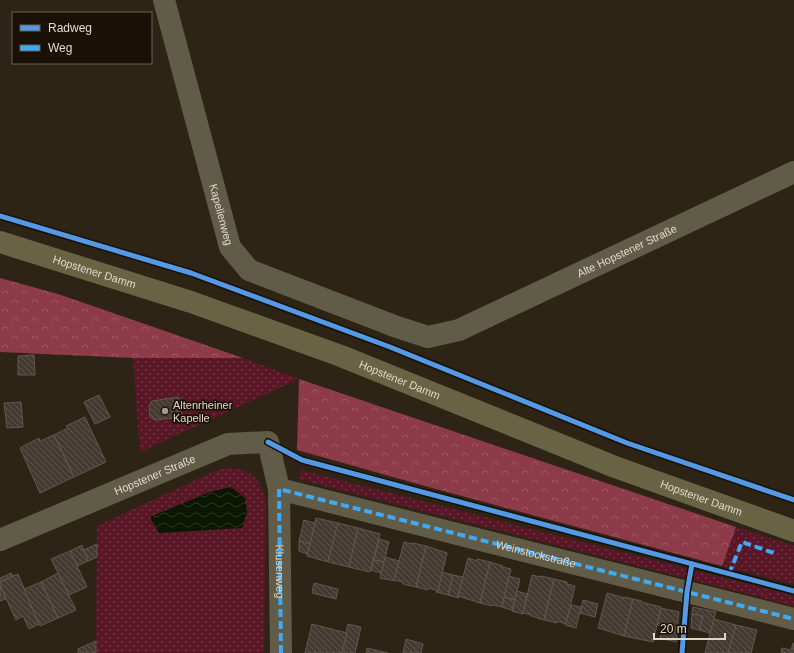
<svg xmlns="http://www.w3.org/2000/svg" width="794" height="653" font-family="Helvetica,sans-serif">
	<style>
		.grass { fill: url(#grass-dots); fill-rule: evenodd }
		.forest { fill: url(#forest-crowns) }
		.water { fill: url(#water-waves) }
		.building { fill: url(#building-back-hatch); stroke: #62574e }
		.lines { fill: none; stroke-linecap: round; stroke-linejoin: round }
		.minor { stroke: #605c47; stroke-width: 22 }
		.major { stroke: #696346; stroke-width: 22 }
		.quiet { stroke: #3fa9f5; stroke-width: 4; stroke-dasharray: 8 4; stroke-linecap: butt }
		.cycleway-casing { stroke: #191106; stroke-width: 8 }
		.cycleway { stroke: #5399e6; stroke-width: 5 }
		.poi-dot { fill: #a4988a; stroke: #191106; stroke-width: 1.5 }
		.labels { text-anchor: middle; stroke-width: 3.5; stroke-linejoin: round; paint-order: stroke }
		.street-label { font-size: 11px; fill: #e3d6c8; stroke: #191106 }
		.poi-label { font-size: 11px; fill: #e3d6c8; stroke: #191106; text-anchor: start }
	</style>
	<defs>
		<pattern id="grass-dots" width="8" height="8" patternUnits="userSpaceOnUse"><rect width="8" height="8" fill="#581626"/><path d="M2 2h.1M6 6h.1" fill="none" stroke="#703744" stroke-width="1.8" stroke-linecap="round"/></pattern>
		<pattern id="forest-crowns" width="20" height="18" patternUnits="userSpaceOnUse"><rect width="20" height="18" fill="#8d3a49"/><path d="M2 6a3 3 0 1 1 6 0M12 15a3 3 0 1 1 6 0" fill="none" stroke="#9d5662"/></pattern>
		<pattern id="water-waves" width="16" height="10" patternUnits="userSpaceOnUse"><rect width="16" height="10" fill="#0c1702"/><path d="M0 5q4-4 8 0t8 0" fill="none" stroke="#2f3825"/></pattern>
		<pattern id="building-back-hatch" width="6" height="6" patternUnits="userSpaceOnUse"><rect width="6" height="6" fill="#453a32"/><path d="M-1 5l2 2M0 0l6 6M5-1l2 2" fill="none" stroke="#60564e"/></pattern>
	</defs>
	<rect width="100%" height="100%" fill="#2e2416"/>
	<g class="grass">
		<polygon points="133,358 243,358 299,379 140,452"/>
		<path d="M 226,468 C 249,468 262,478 266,502 L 264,653 L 96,653 L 97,526 L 215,471 ZM 231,487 L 150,517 L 210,492 Z"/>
		<polygon points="301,470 794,596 794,606 298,479"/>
		<polygon points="736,527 794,546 794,584 722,566"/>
	</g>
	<g class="forest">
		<polygon points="0,278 58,294 243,358 133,358 0,352"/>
		<polygon points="299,379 736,527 722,566 432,488 297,450"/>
	</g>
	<polygon class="water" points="231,487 245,498 247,513 242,528 159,533 150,517 210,492"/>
	<g class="building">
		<polygon points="34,355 35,375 18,375 18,356"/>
		<polygon points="99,395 110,417 95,424 84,402"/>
		<polygon points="179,397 182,417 155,420 150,417 149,405 152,401"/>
		<polygon points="21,402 23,427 7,428 4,403"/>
		<polygon points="85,417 106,462 74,477 54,435 68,428 66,426"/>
		<polygon points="54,435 74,477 40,493 20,448 39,438 40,441"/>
		<polygon points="316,518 338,523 328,562 307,556"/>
		<polygon points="304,520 315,523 310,544 299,541"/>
		<polygon points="338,523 358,528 349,567 328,562"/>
		<polygon points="358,528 380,534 370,572 349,567"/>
		<polygon points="379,539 389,542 384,562 374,560"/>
		<polygon points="299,541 310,544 307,554 299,551"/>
		<polygon points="404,542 413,544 413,543 426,546 416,587 403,584 403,582 394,580"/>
		<polygon points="97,544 97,557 88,561 84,550"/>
		<polygon points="82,545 88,561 77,566 70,551"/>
		<polygon points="426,546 447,553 438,591 429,588 428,590 416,587"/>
		<polygon points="70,551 87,587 69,595 51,559"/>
		<polygon points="385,557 399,561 394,580 395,581 380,578"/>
		<polygon points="468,558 477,561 477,559 490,562 480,603 458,596"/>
		<polygon points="374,560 384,562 381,573 371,570"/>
		<polygon points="490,562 503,566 502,567 511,569 502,607 493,605 492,606 480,603"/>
		<polygon points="442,572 453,575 448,595 436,592 438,591"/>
		<polygon points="11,573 13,576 0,582 0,578"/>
		<polygon points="58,573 76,610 58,618 41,582"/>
		<polygon points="18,574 39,624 29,629 23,616 16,620 0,585 0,582"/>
		<polygon points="453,575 463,577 458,596 459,598 448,595"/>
		<polygon points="532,575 541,577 541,576 554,579 544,620 531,616 531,615 523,613"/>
		<polygon points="509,576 520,579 515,600 504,597"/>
		<polygon points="554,579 567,582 567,584 575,586 566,624 557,621 557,623 544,620"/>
		<polygon points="41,582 58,618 40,626 24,589"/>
		<polygon points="314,583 338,589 336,599 312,593"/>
		<polygon points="0,585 6,599 0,601"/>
		<polygon points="517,591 527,594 523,614 512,611"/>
		<polygon points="607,593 625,598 625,597 633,599 624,636 598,628"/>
		<polygon points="504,597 515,600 512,610 502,607"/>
		<polygon points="633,599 642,601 641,602 661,607 653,642 624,636"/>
		<polygon points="583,600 598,604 595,617 580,613"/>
		<polygon points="571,605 581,607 576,628 565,625"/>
		<polygon points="693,607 716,612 710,633 699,630 703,616 692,614"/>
		<polygon points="661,608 679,612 677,630 657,625"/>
		<polygon points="692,614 703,616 699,630 691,628"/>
		<polygon points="714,619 736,625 728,653 705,653"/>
		<polygon points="312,624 347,633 342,653 305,653"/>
		<polygon points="348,624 361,627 355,653 342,653 347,633 346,632"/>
		<polygon points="736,625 757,630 751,653 728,653"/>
		<polygon points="663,627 677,630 676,642 660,638"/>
		<polygon points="406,639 423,644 421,653 403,653"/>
		<polygon points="96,641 96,653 78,653 78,649"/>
		<polygon points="793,643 794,653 781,653 782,648 791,650"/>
		<polygon points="367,648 388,653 366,653"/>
	</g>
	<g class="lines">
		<g class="minor">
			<path id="s1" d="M 164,0 L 230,247 L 249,270 L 397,327 L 428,337 L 459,330 L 794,172"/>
			<path id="s2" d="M 279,489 L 794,619"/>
			<path id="s3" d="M 0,540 L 228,444 L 268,442 L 279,489 L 281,653"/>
		</g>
		<path class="major" id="s4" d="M 0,242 L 191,302 L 341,356 L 615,467 L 794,531"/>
		<g class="quiet">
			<polyline points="729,574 742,542 774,553"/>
			<polyline points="281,653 279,489 794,619"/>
		</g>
		<defs>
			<g id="cycleway">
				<polyline points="0,216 191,273 390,347 627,443 794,500"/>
				<polyline points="268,442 302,460 794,591"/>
				<polyline points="682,653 687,592 692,564"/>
			</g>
		</defs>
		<use href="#cycleway" class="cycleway-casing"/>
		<use href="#cycleway" class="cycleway"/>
	</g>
	<circle class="poi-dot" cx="165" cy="411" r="4"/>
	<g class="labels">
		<g class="street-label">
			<text dy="4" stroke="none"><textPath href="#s1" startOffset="222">Kapellenweg</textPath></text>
			<text dy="4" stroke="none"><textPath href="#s1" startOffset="694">Alte Hopstener Straße</textPath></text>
			<text dy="4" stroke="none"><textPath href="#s4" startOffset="99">Hopstener Damm</textPath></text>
			<text dy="4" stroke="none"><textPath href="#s4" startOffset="423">Hopstener Damm</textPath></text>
			<text dy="4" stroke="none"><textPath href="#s3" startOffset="168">Hopstener Straße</textPath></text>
			<text dy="4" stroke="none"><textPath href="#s4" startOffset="747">Hopstener Damm</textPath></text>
			<text dy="4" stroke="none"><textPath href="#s2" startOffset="265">Weinstockstraße</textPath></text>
			<text dy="4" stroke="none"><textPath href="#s3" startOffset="418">Klusenweg</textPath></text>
		</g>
		<g class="poi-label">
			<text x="173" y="409">Altenrheiner<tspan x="173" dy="13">Kapelle</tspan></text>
		</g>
	</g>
	<rect x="12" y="12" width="140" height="52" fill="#191106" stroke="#6a6054"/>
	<rect x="20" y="25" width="20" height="6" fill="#5399e6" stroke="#6a6054"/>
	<text x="48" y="32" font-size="12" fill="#e3d6c8">Radweg</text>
	<rect x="20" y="45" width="20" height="6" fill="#3fa9f5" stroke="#6a6054"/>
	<text x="48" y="52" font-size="12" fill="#e3d6c8">Weg</text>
	<path d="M654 633v6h71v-6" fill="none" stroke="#e3d6c8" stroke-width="2"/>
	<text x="660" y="633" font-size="12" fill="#e3d6c8" stroke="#191106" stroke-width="3" paint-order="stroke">20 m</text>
</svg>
